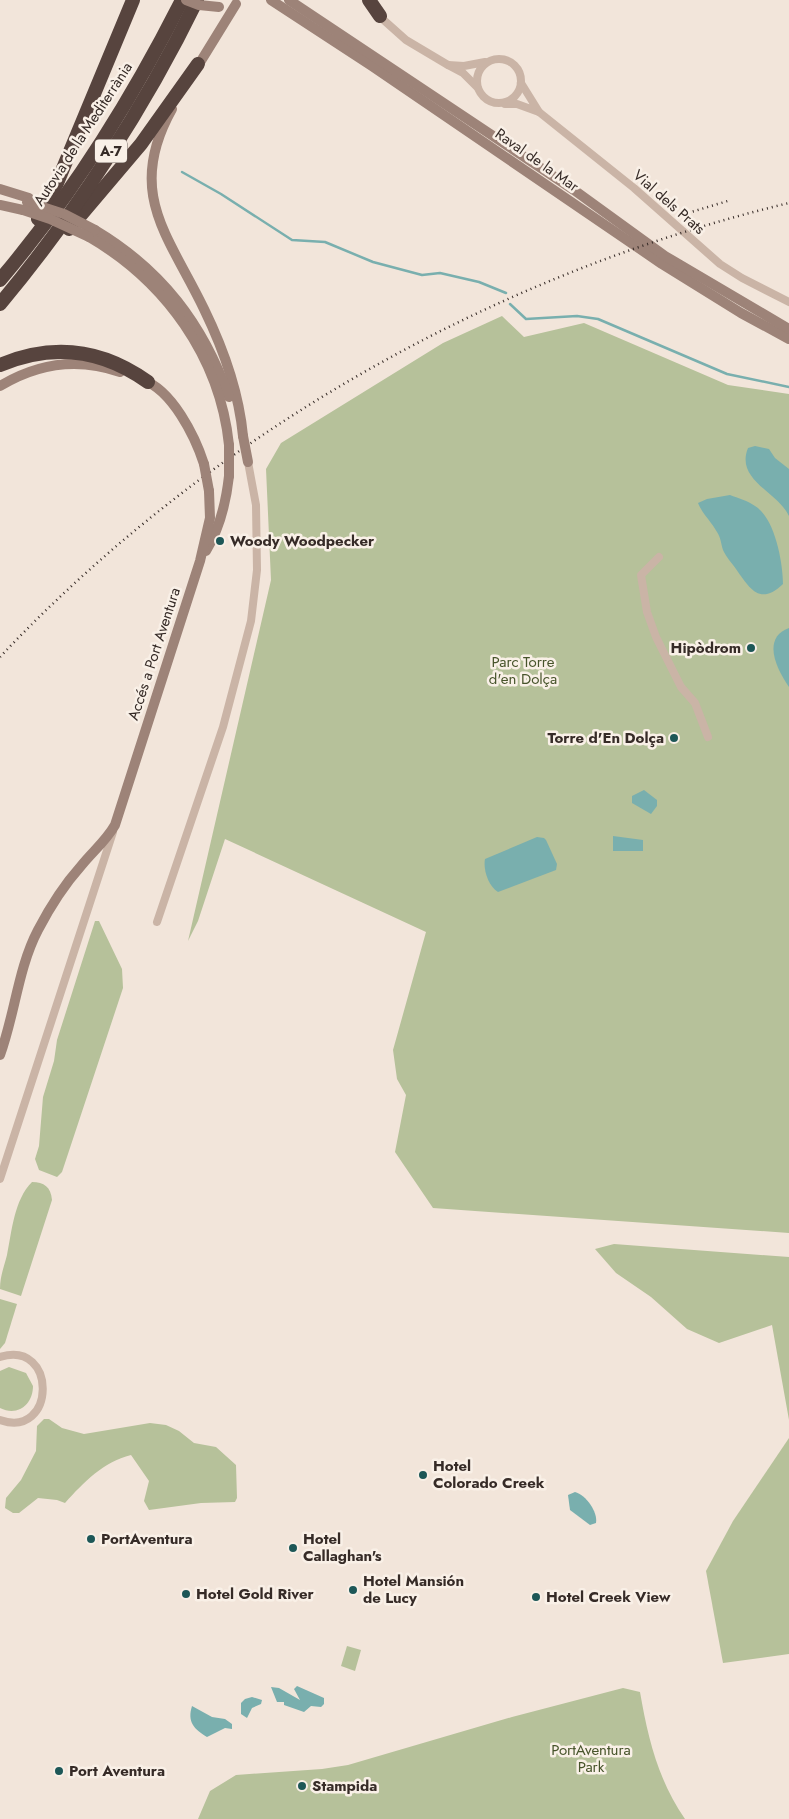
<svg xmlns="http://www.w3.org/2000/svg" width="789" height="1819" font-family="Jost,sans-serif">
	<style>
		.green { fill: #b6c19a }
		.water { fill: #79afae }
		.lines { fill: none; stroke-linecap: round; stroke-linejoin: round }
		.stream { stroke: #79afae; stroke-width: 2.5 }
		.street { stroke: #cab4a6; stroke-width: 8 }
		.secondary { stroke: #9d8378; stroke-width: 10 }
		.highway { stroke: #57443e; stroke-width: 14 }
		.rail { stroke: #362b27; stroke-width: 2.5; stroke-dasharray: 1 4; stroke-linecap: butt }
		.secondary-bridge { stroke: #9d8378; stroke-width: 10 }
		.poi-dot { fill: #1d5757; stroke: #f9f0e7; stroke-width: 2 }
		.labels { text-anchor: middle; stroke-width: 5; stroke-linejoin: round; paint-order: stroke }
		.shield { fill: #f9f0e7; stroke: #706661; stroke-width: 1 }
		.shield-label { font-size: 14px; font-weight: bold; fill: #362b27 }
		.street-label { font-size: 15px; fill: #362b27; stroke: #f9f0e7 }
		.poi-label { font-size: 15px; font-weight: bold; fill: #362b27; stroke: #f9f0e7; text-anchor: start }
		.park-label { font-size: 15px; fill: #47542b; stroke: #f9f0e7 }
	</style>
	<rect width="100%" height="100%" fill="#f2e5da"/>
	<g class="green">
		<polygon points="502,316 524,337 584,323 728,385 789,394 789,1233 433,1208 395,1152 406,1095 397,1079 393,1050 426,932 225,839 198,921 188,941 271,580 266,469 281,443 443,343"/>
		<polygon points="95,921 99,921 122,969 123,988 62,1172 57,1177 39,1170 35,1159 39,1146 43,1097 54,1061 57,1040"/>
		<path d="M 32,1182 C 44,1182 51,1187 52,1200 L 21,1296 L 0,1289 C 0,1276 4,1267 7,1255 C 12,1231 14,1200 32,1182 Z"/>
		<polygon points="614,1244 789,1257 789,1420 772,1325 719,1343 687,1329 651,1297 616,1273 595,1249"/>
		<polygon points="0,1299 17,1304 5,1343 0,1349"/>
		<path d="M 9,1367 L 26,1373 L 33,1386 C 33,1404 18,1417 0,1408 L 0,1371 Z"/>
		<path d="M 44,1419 L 49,1419 L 62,1428 L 84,1434 L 150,1423 L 166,1425 L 179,1431 L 194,1443 L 216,1447 L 236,1465 L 237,1498 L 235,1502 L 201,1503 L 149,1510 L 144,1501 L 149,1481 L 131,1455 C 103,1462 84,1482 65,1503 L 57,1500 L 38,1498 L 19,1513 L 13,1513 L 5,1508 L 6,1498 L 21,1480 L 36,1451 L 37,1426 Z"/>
		<polygon points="789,1438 789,1654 723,1663 706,1571 733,1521"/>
		<polygon points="347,1646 361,1650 355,1671 341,1666"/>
		<path d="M 623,1688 L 640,1692 C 648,1738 658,1780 685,1819 L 198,1819 L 210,1791 L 236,1775 L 322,1769 L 348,1765 L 512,1717 Z"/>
	</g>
	<g class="water">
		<path d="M 755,446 L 769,449 L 775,458 L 789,469 L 789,516 C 778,492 735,480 748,448 Z"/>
		<path d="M 730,495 C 738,498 748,501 755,506 C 775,518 783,563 783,584 C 760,606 750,589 736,569 C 732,563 726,557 723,550 C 721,544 721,538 717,532 C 711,521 703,515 698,503 L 707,499 Z"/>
		<path d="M 789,628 L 789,687 C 777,670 761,638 789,628 Z"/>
		<polygon points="644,790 657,800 657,806 651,814 632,803 632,796"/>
		<polygon points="613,836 643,840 643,851 613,851"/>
		<path d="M 537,837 L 544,838 L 546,840 L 557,864 L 556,870 L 498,892 C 488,886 483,869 485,859 Z"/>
		<path d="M 575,1492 C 586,1495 598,1512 596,1523 L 590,1525 L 570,1510 L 568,1495 Z"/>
		<polygon points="297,1686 324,1698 324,1704 321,1707 311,1706 304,1712 284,1705 284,1702 277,1702 271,1687 279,1688 300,1700 294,1689"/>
		<polygon points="252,1697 262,1700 261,1704 252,1708 247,1718 241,1714 241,1703 245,1699"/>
		<path d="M 192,1706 L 212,1717 L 225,1719 L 232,1724 L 232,1729 L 225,1728 L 207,1737 C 194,1729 187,1722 192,1706 Z"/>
	</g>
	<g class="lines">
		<g class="stream">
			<polyline points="182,172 221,194 292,240 325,242 373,262 422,275 440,273 479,282 506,293"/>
			<polyline points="510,304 526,319 577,316 598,319 727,374 789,387"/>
		</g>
		<g class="street">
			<polyline points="378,15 406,40 448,65"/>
			<circle cx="499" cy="81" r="22"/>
			<polyline points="477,87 463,73 448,65 464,66 485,62"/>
			<polyline points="505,104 517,104 539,112 521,83"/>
			<polyline points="539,112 634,188 720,264 742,278 789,302"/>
			<polyline points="659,557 641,575 647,612 656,637 681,687 695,703 708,737"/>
			<polyline points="157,922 223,727 251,621 257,570 256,505 248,462"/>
			<polyline points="0,1179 113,832"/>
			<path d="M 0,1357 C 58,1339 56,1440 0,1420"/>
		</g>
		<g class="secondary">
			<polyline points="271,0 372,66 662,264 741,313 789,339"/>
			<polyline points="289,0 574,190 665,256 789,329"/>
			<polyline points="196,69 236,4"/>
			<path d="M 172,109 C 125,193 169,236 204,309 C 223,348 239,393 243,436"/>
			<polyline points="0,189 29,198"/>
			<polyline points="0,205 23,210"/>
			<path d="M 95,230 C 162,270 203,324 229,397"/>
			<path d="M 89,237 C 165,281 220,357 229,445"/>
			<path d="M 143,380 C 172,390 195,436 204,464"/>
			<path d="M 0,386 C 38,363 77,357 120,372"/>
			<path d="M 206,551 C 220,528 226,503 229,476"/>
			<path d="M 0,1055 C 15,1014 18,968 38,930 C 50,907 64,885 81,866 C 92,852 106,841 115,825 L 200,561 L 210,518 L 209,491"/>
		</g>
		<g class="highway">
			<polyline points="369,0 380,16"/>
			<polyline points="38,219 57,183 133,0"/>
			<polyline points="69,229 141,144 198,64"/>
			<path d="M 0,280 C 72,195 132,99 182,0"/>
			<path d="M 0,304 C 76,213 145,107 197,0"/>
			<path d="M 0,365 C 52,343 102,349 148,382"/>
		</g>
		<g class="rail">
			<polyline points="688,213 731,200"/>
			<path d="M 0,657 C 209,435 493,274 789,203"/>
		</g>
		<g class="secondary-bridge">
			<polyline points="186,0 199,5 219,7"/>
			<polyline points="27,202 64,214 95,230"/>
			<polyline points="23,210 50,219 89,237"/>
			<polyline points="243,436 248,462"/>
			<polyline points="204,464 209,491"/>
			<polyline points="229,476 229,445"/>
		</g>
	</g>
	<g class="poi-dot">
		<circle cx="220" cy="541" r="5"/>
		<circle cx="751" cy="648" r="5"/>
		<circle cx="674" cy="738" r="5"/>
		<circle cx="423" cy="1475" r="5"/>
		<circle cx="91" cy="1539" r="5"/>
		<circle cx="293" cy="1548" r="5"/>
		<circle cx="353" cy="1590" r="5"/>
		<circle cx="186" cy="1594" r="5"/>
		<circle cx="536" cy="1597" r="5"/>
		<circle cx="59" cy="1771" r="5"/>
		<circle cx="302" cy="1786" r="5"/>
	</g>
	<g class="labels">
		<rect class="shield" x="95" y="139.5" width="32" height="23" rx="4"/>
		<g class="shield-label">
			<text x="111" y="156">A-7</text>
		</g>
		<g class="street-label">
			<text transform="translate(83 134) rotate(-57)" y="5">Autovia de la Mediterrània</text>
			<text transform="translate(537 160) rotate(35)" y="5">Raval de la Mar</text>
			<text transform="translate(669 202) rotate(41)" y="5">Vial dels Prats</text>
			<text transform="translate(154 654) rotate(-72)" y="5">Accés a Port Aventura</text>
		</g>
		<g class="poi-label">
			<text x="230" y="546">Woody Woodpecker</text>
			<text x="741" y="653" text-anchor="end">Hipòdrom</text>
			<text x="664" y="743" text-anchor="end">Torre d'En Dolça</text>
			<text x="433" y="1471">Hotel<tspan x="433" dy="17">Colorado Creek</tspan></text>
			<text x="101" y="1544">PortAventura</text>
			<text x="303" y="1544">Hotel<tspan x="303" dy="17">Callaghan's</tspan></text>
			<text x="363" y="1586">Hotel Mansión<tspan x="363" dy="17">de Lucy</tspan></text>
			<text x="196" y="1599">Hotel Gold River</text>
			<text x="546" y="1602">Hotel Creek View</text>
			<text x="69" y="1776">Port Aventura</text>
			<text x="312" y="1791">Stampida</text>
		</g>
		<g class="park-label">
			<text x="523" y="667">Parc Torre<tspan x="523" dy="17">d'en Dolça</tspan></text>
			<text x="591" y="1755">PortAventura<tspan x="591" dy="17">Park</tspan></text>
		</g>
	</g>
</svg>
